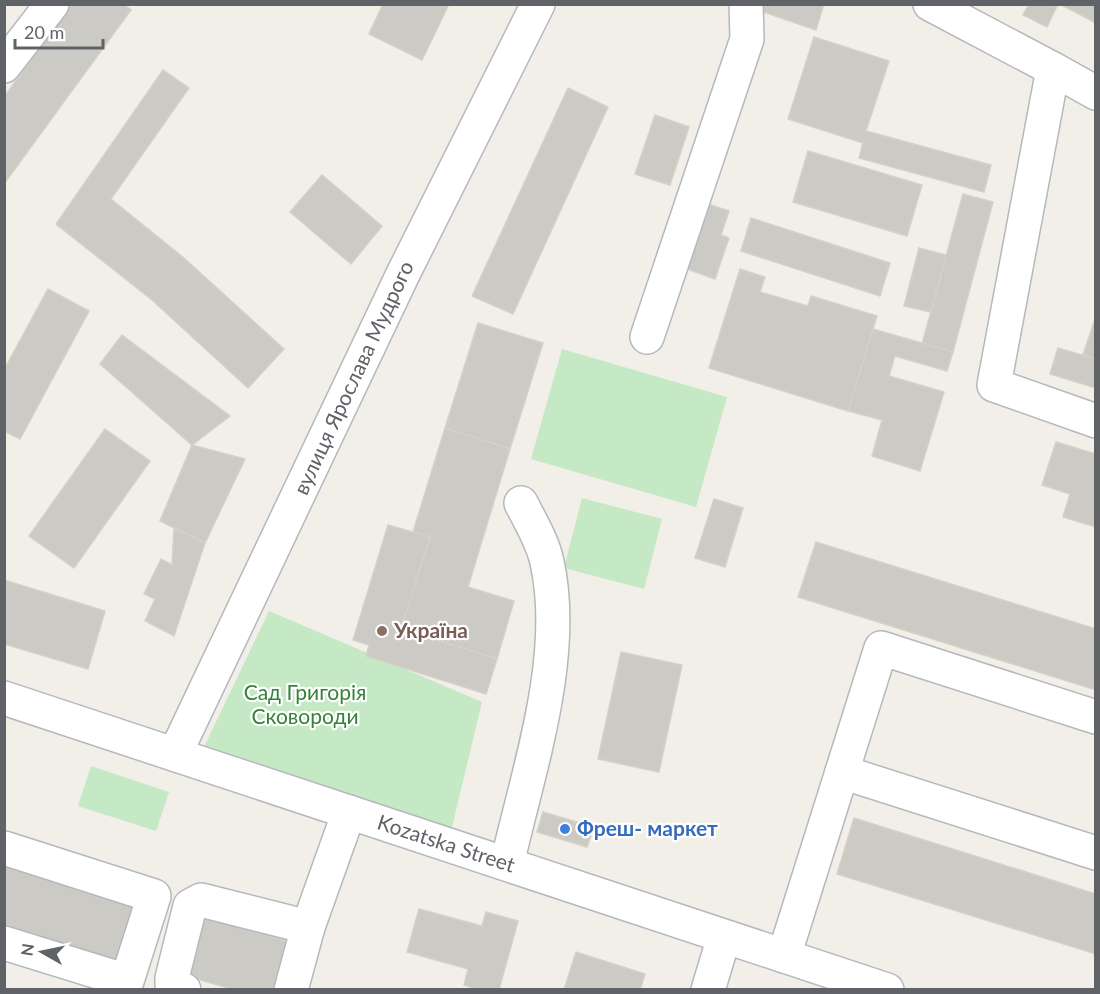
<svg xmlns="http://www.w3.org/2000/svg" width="1100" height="994" font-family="Lato,sans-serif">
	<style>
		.green { fill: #c5e8c5 }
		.building { fill: #cccac5; stroke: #d6d1c6; stroke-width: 1.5 }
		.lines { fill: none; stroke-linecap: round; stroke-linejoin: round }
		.minor-casing { stroke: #b5b8bc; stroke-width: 36 }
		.minor { stroke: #fff; stroke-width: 33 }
		.education-dot { fill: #8d6e63; stroke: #fff; stroke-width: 2 }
		.shop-dot { fill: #3f7fe0; stroke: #fff; stroke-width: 2 }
		.labels { text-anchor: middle; stroke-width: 4.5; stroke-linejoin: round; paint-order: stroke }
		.street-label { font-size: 21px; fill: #5f6368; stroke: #fff }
		.education-label { font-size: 21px; font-weight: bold; fill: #785e54; stroke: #fff; text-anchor: start }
		.park-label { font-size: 21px; fill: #348238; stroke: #fff }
		.shop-label { font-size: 21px; font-weight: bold; fill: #366cbe; stroke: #fff; text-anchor: start }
	</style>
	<rect width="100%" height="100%" fill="#f1efe8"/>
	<g class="green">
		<polygon points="562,349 727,397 696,507 531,459"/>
		<polygon points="582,498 662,519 644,589 564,568"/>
		<polygon points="269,611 482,702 451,831 204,747"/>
		<polygon points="91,766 169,792 156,831 78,806"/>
	</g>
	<g class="building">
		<polygon points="72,4 123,4 131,10 4,184 4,97"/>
		<polygon points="383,4 449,4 422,60 369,34"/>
		<polygon points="763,4 824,4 816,30 761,11"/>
		<polygon points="1029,4 1058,4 1047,27 1023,15"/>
		<polygon points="1060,4 1096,4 1096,23"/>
		<polygon points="814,37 889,61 866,131 991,165 984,192 859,158 863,143 788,119"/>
		<polygon points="163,70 189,88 111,199 184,258 284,349 248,388 152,300 56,224"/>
		<polygon points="568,88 608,107 513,314 472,296"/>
		<polygon points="655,115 689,127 670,185 635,174"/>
		<polygon points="808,151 922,185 907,236 793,202"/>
		<polygon points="322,175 382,226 351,264 290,212"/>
		<polygon points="963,194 993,202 953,352 922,344"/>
		<polygon points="701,202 729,211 721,235 729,238 715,279 679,266"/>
		<polygon points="751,218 890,263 880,296 741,251"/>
		<polygon points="919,248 946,255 931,312 904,306"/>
		<polygon points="740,269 765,277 760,292 808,306 811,296 877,316 848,411 709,368"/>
		<polygon points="48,289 89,311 20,439 4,431 4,370"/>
		<polygon points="1094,322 1096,322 1096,359 1083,355"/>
		<polygon points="478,323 543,343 510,449 445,428"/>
		<polygon points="873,329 953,352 947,371 895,356 889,376 944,392 920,471 872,456 882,420 848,411"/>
		<polygon points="122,335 230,416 192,445 100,364"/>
		<polygon points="1058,348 1096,359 1096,388 1050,374"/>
		<polygon points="445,428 510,449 468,587 514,601 497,659 401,629 430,537 413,532"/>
		<polygon points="105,429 150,461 74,568 29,536"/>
		<polygon points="1056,442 1096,454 1096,527 1063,517 1070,494 1042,485"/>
		<polygon points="192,445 245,459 205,543 160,521"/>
		<polygon points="714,499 743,508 725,567 695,558"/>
		<polygon points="388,525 430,537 401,629 497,659 486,694 366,656 369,645 353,640"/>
		<polygon points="174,528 205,543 174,636 145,621 155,599 144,594 161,559 172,565"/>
		<polygon points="816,542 1096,629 1096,690 798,597"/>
		<polygon points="4,580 105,611 88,669 4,644"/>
		<polygon points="621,652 682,665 659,772 598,759"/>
		<polygon points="543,812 594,827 587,847 537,832"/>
		<polygon points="854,818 1096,894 1096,954 837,874"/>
		<polygon points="4,855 140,899 119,962 4,925"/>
		<polygon points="419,909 482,926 486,912 518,921 499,990 480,990 464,985 468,969 407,952"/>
		<polygon points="200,916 287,941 272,990 235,990 183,975"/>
		<polygon points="576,952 645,974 640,990 564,990"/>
	</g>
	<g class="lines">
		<defs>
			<g id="minor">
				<polyline points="930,4 1053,69 994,385 1096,421"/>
				<polyline points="4,66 52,4"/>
				<polyline points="1053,69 1096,93"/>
				<polyline points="647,337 747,39 746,4"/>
				<polyline points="4,698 887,990"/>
				<polyline points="175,754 403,274 538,4"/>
				<polyline points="842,772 1096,853"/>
				<polyline points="4,848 154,896 127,981 4,943"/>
				<path d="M 507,864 C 528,771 568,657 547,562 C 543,542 530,521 521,503"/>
				<polyline points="784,956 881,648 1096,717"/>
				<polyline points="184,990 172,985 172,978 190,906 201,900 308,927"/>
				<polyline points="291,990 308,927 349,812"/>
				<polyline points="708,990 724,937"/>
			</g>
		</defs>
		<use href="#minor" class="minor-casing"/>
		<use href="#minor" class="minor"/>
	</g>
	<circle class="education-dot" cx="382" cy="631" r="6"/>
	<circle class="shop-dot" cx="565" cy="829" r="6"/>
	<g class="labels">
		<g class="street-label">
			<text transform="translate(354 378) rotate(-65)" y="7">вулиця Ярослава Мудрого</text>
			<text transform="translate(446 844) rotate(18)" y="7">Kozatska Street</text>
		</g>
		<g class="education-label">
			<text x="394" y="638">Україна</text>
		</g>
		<g class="park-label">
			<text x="305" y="700">Сад Григорія<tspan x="305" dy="24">Сковороди</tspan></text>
		</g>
		<g class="shop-label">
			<text x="577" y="836">Фреш- маркет</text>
		</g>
	</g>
	<rect width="1100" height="994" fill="none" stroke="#5f6368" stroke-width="12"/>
	<g transform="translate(42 952) rotate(279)" stroke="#ffffff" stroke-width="4.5" paint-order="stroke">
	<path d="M0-4.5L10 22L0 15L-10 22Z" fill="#5f6368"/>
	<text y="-9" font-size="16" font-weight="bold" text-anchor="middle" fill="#5f6368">N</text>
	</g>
	<path d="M15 39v9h88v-9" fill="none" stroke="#5f6368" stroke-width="3"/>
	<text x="24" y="39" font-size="18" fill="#5f6368" stroke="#ffffff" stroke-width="4.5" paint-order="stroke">20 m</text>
</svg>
